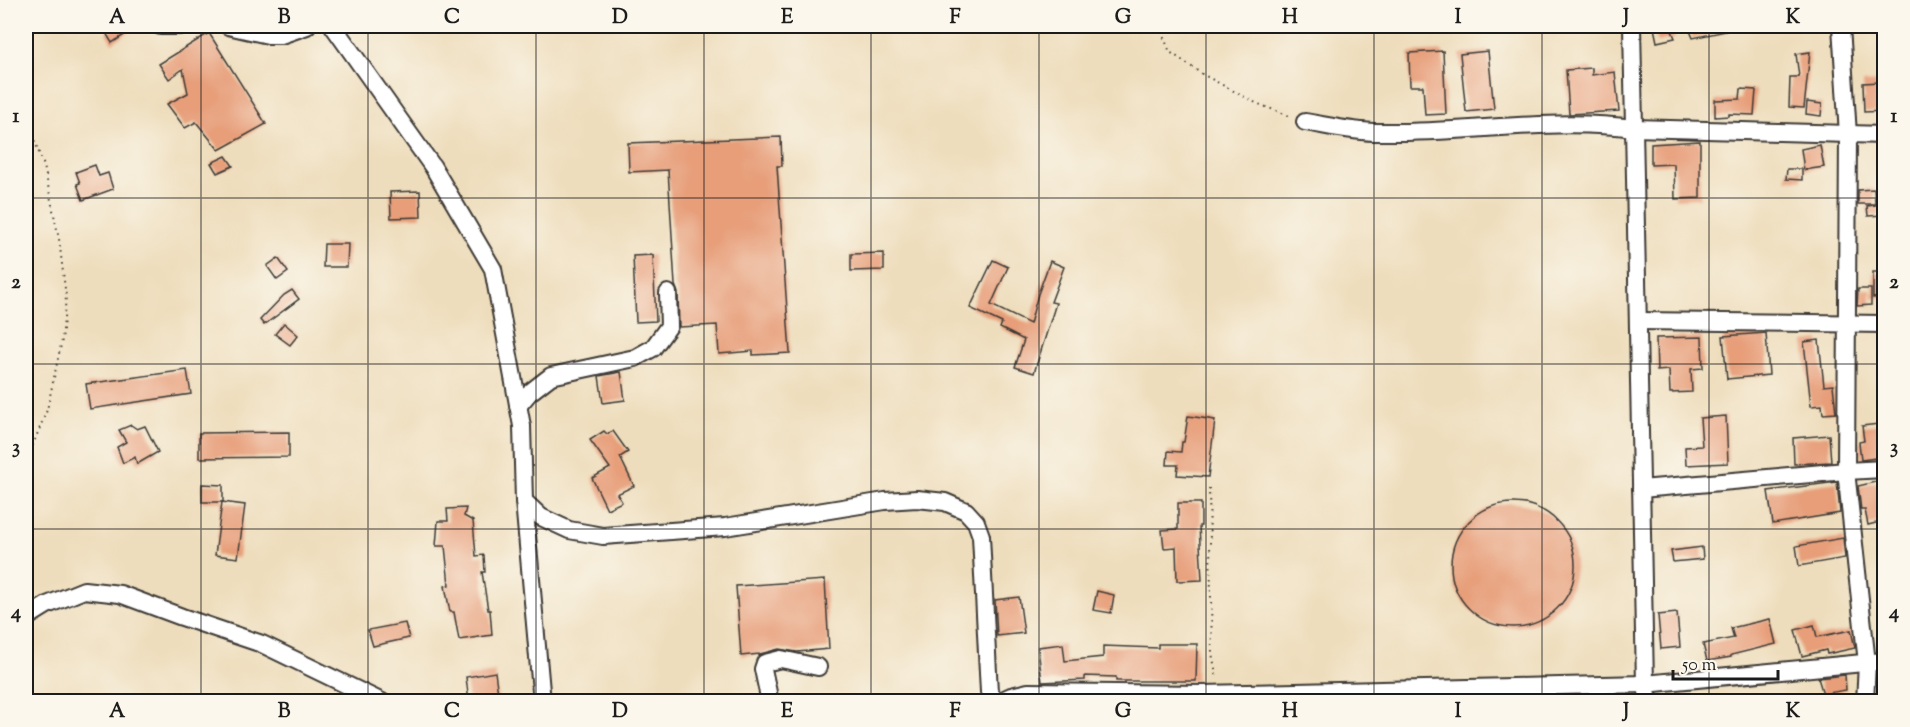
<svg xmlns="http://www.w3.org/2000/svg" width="1910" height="727" font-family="'Sorts Mill Goudy',serif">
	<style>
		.building { fill: #e79e79 }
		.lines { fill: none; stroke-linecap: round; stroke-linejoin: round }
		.minor-casing { stroke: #3c3934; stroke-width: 20 }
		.path { stroke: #3c3934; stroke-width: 2; stroke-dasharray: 1.5 4.5; stroke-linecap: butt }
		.minor { stroke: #fff; stroke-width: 16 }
		.grid { fill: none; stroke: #1c1c1c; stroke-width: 1.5; stroke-opacity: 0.55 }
		.neatline { fill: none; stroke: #1c1c1c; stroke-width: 2 }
		.grid-label { font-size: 20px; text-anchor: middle; font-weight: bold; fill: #1c1c1c }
	</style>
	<rect width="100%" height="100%" fill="#fbf7ec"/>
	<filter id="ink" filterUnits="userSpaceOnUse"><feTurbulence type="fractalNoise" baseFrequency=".0167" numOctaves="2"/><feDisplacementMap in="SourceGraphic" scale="12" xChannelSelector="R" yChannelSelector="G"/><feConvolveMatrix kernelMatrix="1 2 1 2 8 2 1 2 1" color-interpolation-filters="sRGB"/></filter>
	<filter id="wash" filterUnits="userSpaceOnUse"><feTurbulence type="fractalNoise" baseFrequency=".008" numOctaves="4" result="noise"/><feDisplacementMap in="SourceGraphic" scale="24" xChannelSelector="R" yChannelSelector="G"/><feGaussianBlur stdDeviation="1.35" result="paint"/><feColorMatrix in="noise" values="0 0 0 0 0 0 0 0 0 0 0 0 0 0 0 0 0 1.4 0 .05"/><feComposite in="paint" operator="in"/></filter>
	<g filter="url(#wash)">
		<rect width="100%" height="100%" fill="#eeddbc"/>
		<g id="blocks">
			<g class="building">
				<polygon points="117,26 138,26 112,43 106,33"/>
				<polygon points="1670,26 1675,38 1657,42 1654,28"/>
				<polygon points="1688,26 1726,26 1726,31 1693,38"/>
				<polygon points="209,33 266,124 219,150 196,122 185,128 167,104 188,93 183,69 169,79 159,64"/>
				<polygon points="1443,51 1446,114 1425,115 1423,86 1410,86 1409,53"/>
				<polygon points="1488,51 1494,109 1466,112 1460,54"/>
				<polygon points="1810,52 1804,108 1789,107 1790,77 1799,77 1796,54"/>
				<polygon points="1592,68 1592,75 1615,72 1619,111 1569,114 1566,70"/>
				<polygon points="1880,82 1880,98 1884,98 1884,111 1864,112 1863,83"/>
				<polygon points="1741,89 1756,90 1754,115 1729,114 1729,116 1715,117 1715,100 1740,99"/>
				<polygon points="1807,102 1822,104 1821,116 1806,114"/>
				<polygon points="781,137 782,166 777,166 790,353 753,355 753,351 719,354 717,325 679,327 678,293 675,285 668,170 629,172 628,143"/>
				<polygon points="1700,141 1700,198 1675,199 1674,164 1651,165 1651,144"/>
				<polygon points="1820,145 1824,167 1804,170 1801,149"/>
				<polygon points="226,156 233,166 217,173 211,163"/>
				<polygon points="95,165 99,176 108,173 113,189 83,200 77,184 80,183 76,172"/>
				<polygon points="1787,169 1802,169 1802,180 1786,179"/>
				<polygon points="1874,189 1875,204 1858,204 1858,190"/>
				<polygon points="420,191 421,217 391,218 390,192"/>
				<polygon points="1884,204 1884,215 1868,216 1867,206"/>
				<polygon points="324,244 348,244 347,267 323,267"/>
				<polygon points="884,253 884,270 851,271 851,254"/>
				<polygon points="653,255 656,321 636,322 633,256"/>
				<polygon points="278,258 288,272 277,280 267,266"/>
				<polygon points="993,260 1008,267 991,305 1030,324 1038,294 1050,261 1064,267 1051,302 1056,303 1034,373 1015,367 1024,340 1000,328 1002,323 970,308"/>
				<polygon points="1873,272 1884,272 1884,297 1873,298"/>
				<polygon points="1858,289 1871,289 1871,305 1857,306"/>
				<polygon points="292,290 299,299 264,325 260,320 284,295"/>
				<polygon points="284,323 298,335 290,345 275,334"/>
				<polygon points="1766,333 1769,375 1727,379 1723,336"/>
				<polygon points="1702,337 1703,368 1691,369 1692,392 1670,393 1669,370 1657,371 1656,338"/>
				<polygon points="1819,340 1824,386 1833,385 1836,413 1823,414 1822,405 1811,406 1804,342"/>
				<polygon points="187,370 191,394 90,409 86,384"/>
				<polygon points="621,372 625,400 603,403 599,376"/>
				<polygon points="1188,416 1215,420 1208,477 1177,475 1178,465 1167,465 1168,451 1181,452 1182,442 1184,442"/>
				<polygon points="1726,416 1728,463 1686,465 1685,447 1702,446 1700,418"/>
				<polygon points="1879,424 1883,457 1861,460 1859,442 1864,441 1862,426"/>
				<polygon points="131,425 137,429 145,426 158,452 137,464 135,457 123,463 117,447 126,442 119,430"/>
				<polygon points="604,431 607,434 613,431 628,452 620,457 634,486 617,494 622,502 607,509 592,478 610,468 590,440"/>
				<polygon points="289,432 289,457 199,458 199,433"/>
				<polygon points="1829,435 1831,462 1794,464 1793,438"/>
				<polygon points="1884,480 1884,521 1868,525 1865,510 1861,510 1858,486"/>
				<polygon points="1837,482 1840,513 1773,524 1768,491"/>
				<polygon points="202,484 223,485 223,502 202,502"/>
				<polygon points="222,502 245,505 238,558 215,555"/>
				<circle cx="1513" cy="565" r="62"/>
				<polygon points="1178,503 1201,503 1201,526 1199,526 1202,580 1177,581 1176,547 1164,548 1162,530 1178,529"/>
				<polygon points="466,508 464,516 473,521 476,556 484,555 485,572 482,572 488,610 490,610 492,635 459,640 454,612 450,612 445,586 449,585 445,546 436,546 438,521 448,521 447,509"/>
				<polygon points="1843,538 1845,558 1799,566 1796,546"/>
				<polygon points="1702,547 1703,559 1673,562 1671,551"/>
				<polygon points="825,580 829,649 797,652 779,649 760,654 741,656 736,586"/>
				<polygon points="1097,591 1114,595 1111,613 1093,610"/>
				<polygon points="1019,597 1024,633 997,636 995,600"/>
				<polygon points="1677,613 1680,647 1661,649 1658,615"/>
				<polygon points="1770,619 1776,644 1731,655 1731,657 1707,661 1703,644 1734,638 1731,628"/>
				<polygon points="405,623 409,638 373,646 368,630"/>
				<polygon points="1814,625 1817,637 1851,630 1855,648 1827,654 1826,650 1802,656 1795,630"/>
				<polygon points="1063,644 1065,661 1103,657 1103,646 1158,648 1158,644 1197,644 1196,681 1116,681 1116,677 1085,676 1085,680 1042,682 1038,647"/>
				<polygon points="495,672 499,702 469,702 466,677"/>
				<polygon points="1845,675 1846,690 1823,694 1818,678"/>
			</g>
		</g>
	</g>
	<g filter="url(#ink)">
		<use href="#blocks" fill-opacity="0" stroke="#3c3934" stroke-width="1.5"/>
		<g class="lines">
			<defs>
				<g id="minor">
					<polyline points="160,26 180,26"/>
					<polyline points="228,26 268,35 281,35 307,26"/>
					<polyline points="333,26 433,167 493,269 522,426 524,501 542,702"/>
					<polyline points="1632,26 1645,684 1650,702"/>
					<polyline points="1841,26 1848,135 1846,471 1867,663 1865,702"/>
					<path d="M 1305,122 C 1329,126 1354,132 1378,132 C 1463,134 1549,117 1634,128 L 1884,135"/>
					<polyline points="1638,321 1884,324"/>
					<polyline points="518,406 529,393 551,376 635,358 653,348 669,326 668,293"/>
					<polyline points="1641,489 1846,471 1884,469"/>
					<polyline points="524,501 541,517 569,530 603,536 725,527 885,501 917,499 945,502 966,511 976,522 981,536 989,692 997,702"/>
					<polyline points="26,618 47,605 84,590 120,594 182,617 262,644 382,702"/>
					<polyline points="770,702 763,669 765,663 781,659 818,667"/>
					<polyline points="998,702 1011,696 1028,692 1203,694 1645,684 1884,661"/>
				</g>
			</defs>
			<use href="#minor" class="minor-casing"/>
			<g class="path">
				<polyline points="1159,26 1170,52 1202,74 1256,103 1292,117"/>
				<polyline points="26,118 44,166 59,239 66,297 62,340 47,410 26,462"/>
				<polyline points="1209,488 1212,653 1217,679"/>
			</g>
			<use href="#minor" class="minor"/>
		</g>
	</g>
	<path class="grid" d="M 201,26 L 201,702M 368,26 L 368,702M 536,26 L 536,702M 704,26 L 704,702M 871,26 L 871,702M 1039,26 L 1039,702M 1206,26 L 1206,702M 1374,26 L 1374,702M 1542,26 L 1542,702M 1709,26 L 1709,702M 26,198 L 1884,198M 26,364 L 1884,364M 26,529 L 1884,529"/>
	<rect width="1910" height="727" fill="none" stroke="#fbf7ec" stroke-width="66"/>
	<path d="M1673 670v9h105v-9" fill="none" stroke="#1c1c1c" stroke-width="3"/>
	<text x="1682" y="670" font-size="18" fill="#1c1c1c" stroke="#fbf7ec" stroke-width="4.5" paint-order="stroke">50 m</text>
	<rect x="33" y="33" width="1844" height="661" class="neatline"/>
	<g class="grid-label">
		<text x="117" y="23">A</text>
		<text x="284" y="23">B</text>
		<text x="452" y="23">C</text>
		<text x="620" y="23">D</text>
		<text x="787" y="23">E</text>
		<text x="955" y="23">F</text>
		<text x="1123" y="23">G</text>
		<text x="1290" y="23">H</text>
		<text x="1458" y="23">I</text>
		<text x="1626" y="23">J</text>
		<text x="1793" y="23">K</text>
		<text x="16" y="122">1</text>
		<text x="1894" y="122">1</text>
		<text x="16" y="288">2</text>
		<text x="1894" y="288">2</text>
		<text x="16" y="453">3</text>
		<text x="1894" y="453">3</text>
		<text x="16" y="618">4</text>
		<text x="1894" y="618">4</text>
		<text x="117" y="717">A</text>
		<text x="284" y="717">B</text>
		<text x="452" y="717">C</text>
		<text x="620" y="717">D</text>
		<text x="787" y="717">E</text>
		<text x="955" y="717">F</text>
		<text x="1123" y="717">G</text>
		<text x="1290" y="717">H</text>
		<text x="1458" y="717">I</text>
		<text x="1626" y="717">J</text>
		<text x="1793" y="717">K</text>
	</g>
</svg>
